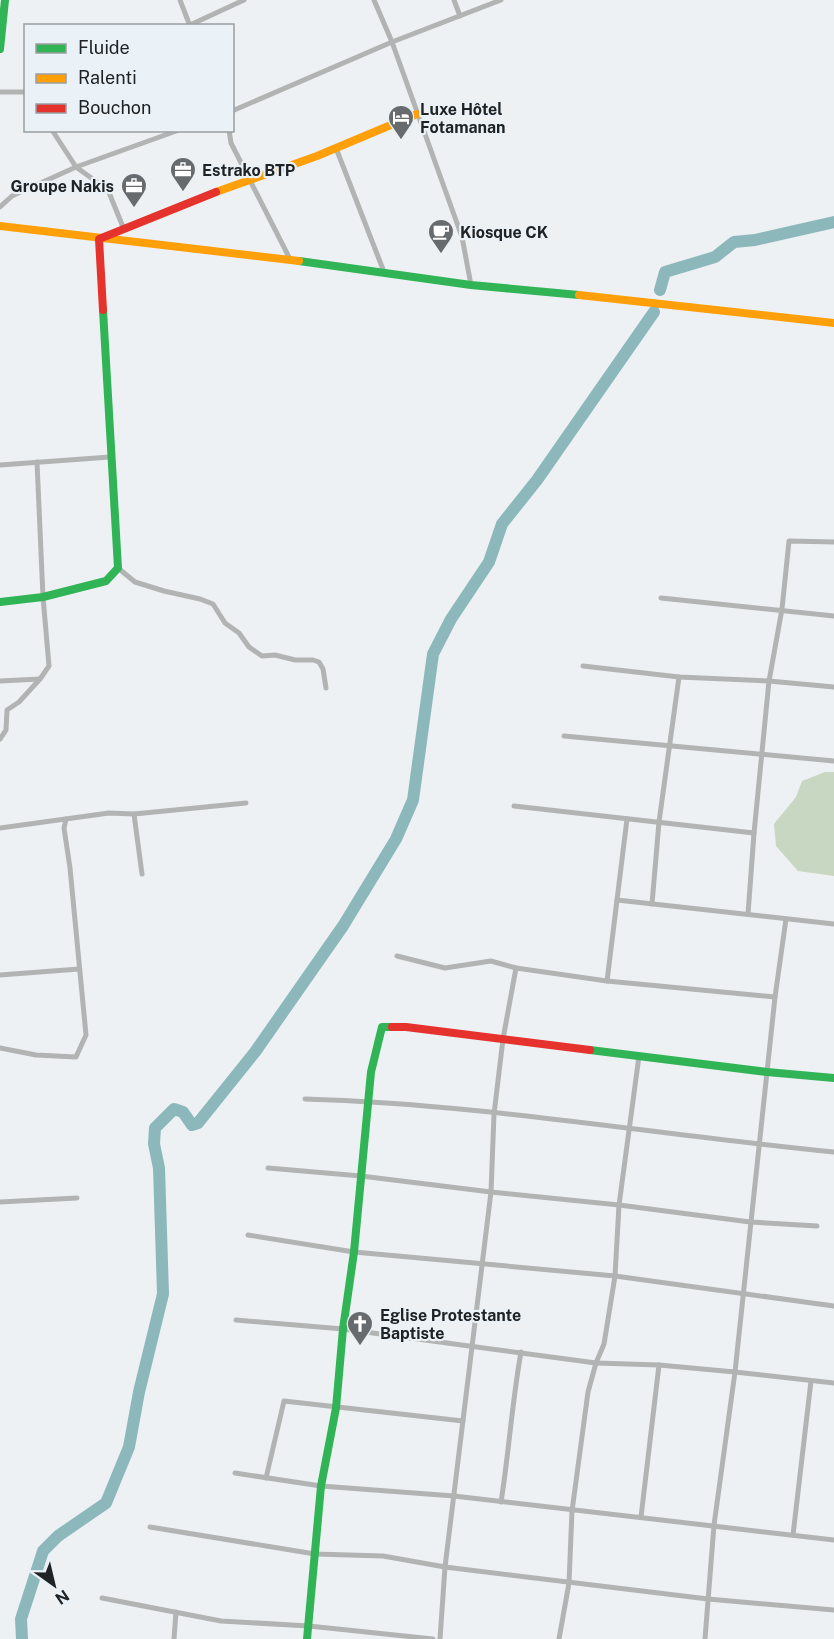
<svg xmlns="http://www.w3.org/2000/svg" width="834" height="1639" font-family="'Public Sans',sans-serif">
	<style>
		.forest { fill: #c8d7c2 }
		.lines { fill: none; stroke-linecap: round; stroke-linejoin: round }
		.river { stroke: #8cb8bc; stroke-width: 12 }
		.street { stroke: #b2b4b3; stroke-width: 5 }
		.fast { stroke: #30b455; stroke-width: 8 }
		.slow { stroke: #ff9f0a; stroke-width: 8 }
		.jam { stroke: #e5322d; stroke-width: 8 }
		.labels { text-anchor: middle; stroke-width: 4.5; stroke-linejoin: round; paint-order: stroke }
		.poi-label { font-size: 16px; font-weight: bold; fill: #202325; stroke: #eaf1f7; text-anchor: start }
	</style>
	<rect width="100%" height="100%" fill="#edf1f4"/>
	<polygon class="forest" points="825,772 834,772 834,876 798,871 776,846 774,824 796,797 802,781"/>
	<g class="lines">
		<g class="river">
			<polyline points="660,290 665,272 715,257 734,242 755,240 834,222"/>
			<polyline points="22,1639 21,1619 43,1551 58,1536 106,1503 129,1447 139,1392 163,1294 159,1168 154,1144 155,1128 174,1109 183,1112 192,1125 198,1123 255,1052 343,926 396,839 413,800 433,654 451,619 489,562 502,524 537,480 654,312"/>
		</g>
		<g class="street">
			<polyline points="180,0 190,26"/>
			<polyline points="374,0 392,42 462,237 471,285"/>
			<polyline points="454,0 460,16"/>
			<polyline points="190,25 244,0"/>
			<polyline points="0,92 26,92"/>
			<polyline points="232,111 392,42 501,0"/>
			<polyline points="52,130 76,167 108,190 123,227"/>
			<polyline points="229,130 231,143 291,261"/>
			<polyline points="336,148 384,272"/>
			<polyline points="0,207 12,196 76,167 179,130"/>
			<polyline points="0,465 110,457"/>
			<polyline points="118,568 135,582 164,591 200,599 213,604 225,623 239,633 249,647 262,656 275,655 295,660 313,660 319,662 323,669 326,688"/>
			<polyline points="661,598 834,616"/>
			<polyline points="583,666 679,677 769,681 834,687"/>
			<polyline points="0,681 40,679"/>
			<polyline points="564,736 834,761"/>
			<polyline points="0,739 6,730 7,710 19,702 40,679 49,666 43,597 37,462"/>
			<polyline points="514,806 754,833"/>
			<polyline points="134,814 142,874"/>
			<polyline points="0,828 109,813 134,814 246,803"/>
			<polyline points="617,900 834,924"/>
			<polyline points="652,904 659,822 679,677"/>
			<polyline points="748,914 754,833 769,681 782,609 789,541 834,542"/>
			<polyline points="397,956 445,968 491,961 516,968 607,981 775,997"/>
			<polyline points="0,975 79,969"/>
			<polyline points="607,981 627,819"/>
			<polyline points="0,1048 36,1055 76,1057 86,1035 70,868 64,828 66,819"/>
			<path d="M 305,1099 C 482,1104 658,1135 834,1152"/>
			<polyline points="268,1168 361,1176 491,1192 619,1205 750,1222 817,1226"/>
			<polyline points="0,1202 77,1198"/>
			<polyline points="248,1235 354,1252 615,1276 834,1306"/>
			<polyline points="236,1320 343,1329 596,1363 659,1365 735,1372 834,1383"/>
			<polyline points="235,1473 321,1486 454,1496 834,1540"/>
			<polyline points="266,1478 284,1401 463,1421"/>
			<path d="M 501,1502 C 509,1452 512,1402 521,1352"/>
			<polyline points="641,1517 659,1365"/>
			<polyline points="150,1527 315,1554 383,1556 445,1567 708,1599 834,1610"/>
			<polyline points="793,1535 811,1381"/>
			<polyline points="102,1598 221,1621 309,1626 433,1639"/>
			<polyline points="174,1639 176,1612"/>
			<polyline points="440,1639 445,1567 491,1192 494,1114 503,1039 516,968"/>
			<polyline points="559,1639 569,1583 572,1511 588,1392 596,1363 604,1344 615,1276 619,1205 639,1056"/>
			<polyline points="705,1639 714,1525 735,1372 775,997 786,919"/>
		</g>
		<g class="fast">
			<polyline points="0,49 5,0"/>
			<polyline points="299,261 471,285 579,295"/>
			<polyline points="0,602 43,597 106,581 118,568 103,310"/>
			<polyline points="590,1050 767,1072 834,1078"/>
			<polyline points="307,1639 321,1486 336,1408 343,1329 354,1252 371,1072 382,1027 392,1027"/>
		</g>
		<g class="slow">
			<polyline points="216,192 317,156 417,114"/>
			<polyline points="0,226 299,261"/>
			<polyline points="579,295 834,323"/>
		</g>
		<g class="jam">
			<polyline points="103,310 99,239 216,192"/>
			<polyline points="392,1027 406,1027 590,1050"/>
		</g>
	</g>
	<defs>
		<symbol id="hotel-pin" viewBox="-11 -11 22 30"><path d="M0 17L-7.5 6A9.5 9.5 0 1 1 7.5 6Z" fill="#686b6d" stroke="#eaf1f7"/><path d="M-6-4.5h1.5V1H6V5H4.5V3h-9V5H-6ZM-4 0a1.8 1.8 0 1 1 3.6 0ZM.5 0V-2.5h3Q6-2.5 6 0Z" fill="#fff"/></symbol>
		<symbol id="office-pin" viewBox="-11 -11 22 30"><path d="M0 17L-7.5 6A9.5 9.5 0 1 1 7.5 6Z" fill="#686b6d" stroke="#eaf1f7"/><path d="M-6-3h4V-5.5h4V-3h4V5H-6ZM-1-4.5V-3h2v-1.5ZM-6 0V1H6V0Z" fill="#fff"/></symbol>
		<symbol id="cafe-pin" viewBox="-11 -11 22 30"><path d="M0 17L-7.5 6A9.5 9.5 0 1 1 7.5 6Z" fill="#686b6d" stroke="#eaf1f7"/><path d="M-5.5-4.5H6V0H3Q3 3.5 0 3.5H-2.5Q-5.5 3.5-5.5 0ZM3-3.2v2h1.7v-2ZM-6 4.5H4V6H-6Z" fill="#fff"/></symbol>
		<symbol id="church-pin" viewBox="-11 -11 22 30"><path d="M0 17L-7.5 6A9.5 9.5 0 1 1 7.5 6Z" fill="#686b6d" stroke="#eaf1f7"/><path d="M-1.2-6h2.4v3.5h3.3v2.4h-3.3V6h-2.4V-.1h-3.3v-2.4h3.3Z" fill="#fff"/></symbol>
	</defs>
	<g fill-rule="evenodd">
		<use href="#hotel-pin" x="386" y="103" width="30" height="40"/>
		<use href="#office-pin" x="168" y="155" width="30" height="40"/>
		<use href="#office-pin" x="119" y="171" width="30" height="40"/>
		<use href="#cafe-pin" x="426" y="217" width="30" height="40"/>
		<use href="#church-pin" x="345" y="1309" width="30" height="40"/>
	</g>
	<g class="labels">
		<g class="poi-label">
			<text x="420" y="115">Luxe Hôtel<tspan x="420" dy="18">Fotamanan</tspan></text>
			<text x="202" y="176">Estrako BTP</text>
			<text x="114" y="192" text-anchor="end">Groupe Nakis</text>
			<text x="460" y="238">Kiosque CK</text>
			<text x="380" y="1321">Eglise Protestante<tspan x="380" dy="18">Baptiste</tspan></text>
		</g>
	</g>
	<rect x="24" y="24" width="210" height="108" fill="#eaf1f7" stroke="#999fa3" stroke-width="1.5"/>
	<rect x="36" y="44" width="30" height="9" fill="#30b455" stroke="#999fa3" stroke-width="1.5"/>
	<text x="78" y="54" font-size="18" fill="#202325">Fluide</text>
	<rect x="36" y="74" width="30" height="9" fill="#ff9f0a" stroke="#999fa3" stroke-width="1.5"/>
	<text x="78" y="84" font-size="18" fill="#202325">Ralenti</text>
	<rect x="36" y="104" width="30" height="9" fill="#e5322d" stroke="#999fa3" stroke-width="1.5"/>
	<text x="78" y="114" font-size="18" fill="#202325">Bouchon</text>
	<g transform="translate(54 1585) rotate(146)" stroke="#eaf1f7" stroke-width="4.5" paint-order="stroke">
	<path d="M0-4.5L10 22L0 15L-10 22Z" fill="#202325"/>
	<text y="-9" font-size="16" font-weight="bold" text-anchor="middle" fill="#202325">N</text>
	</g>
</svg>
